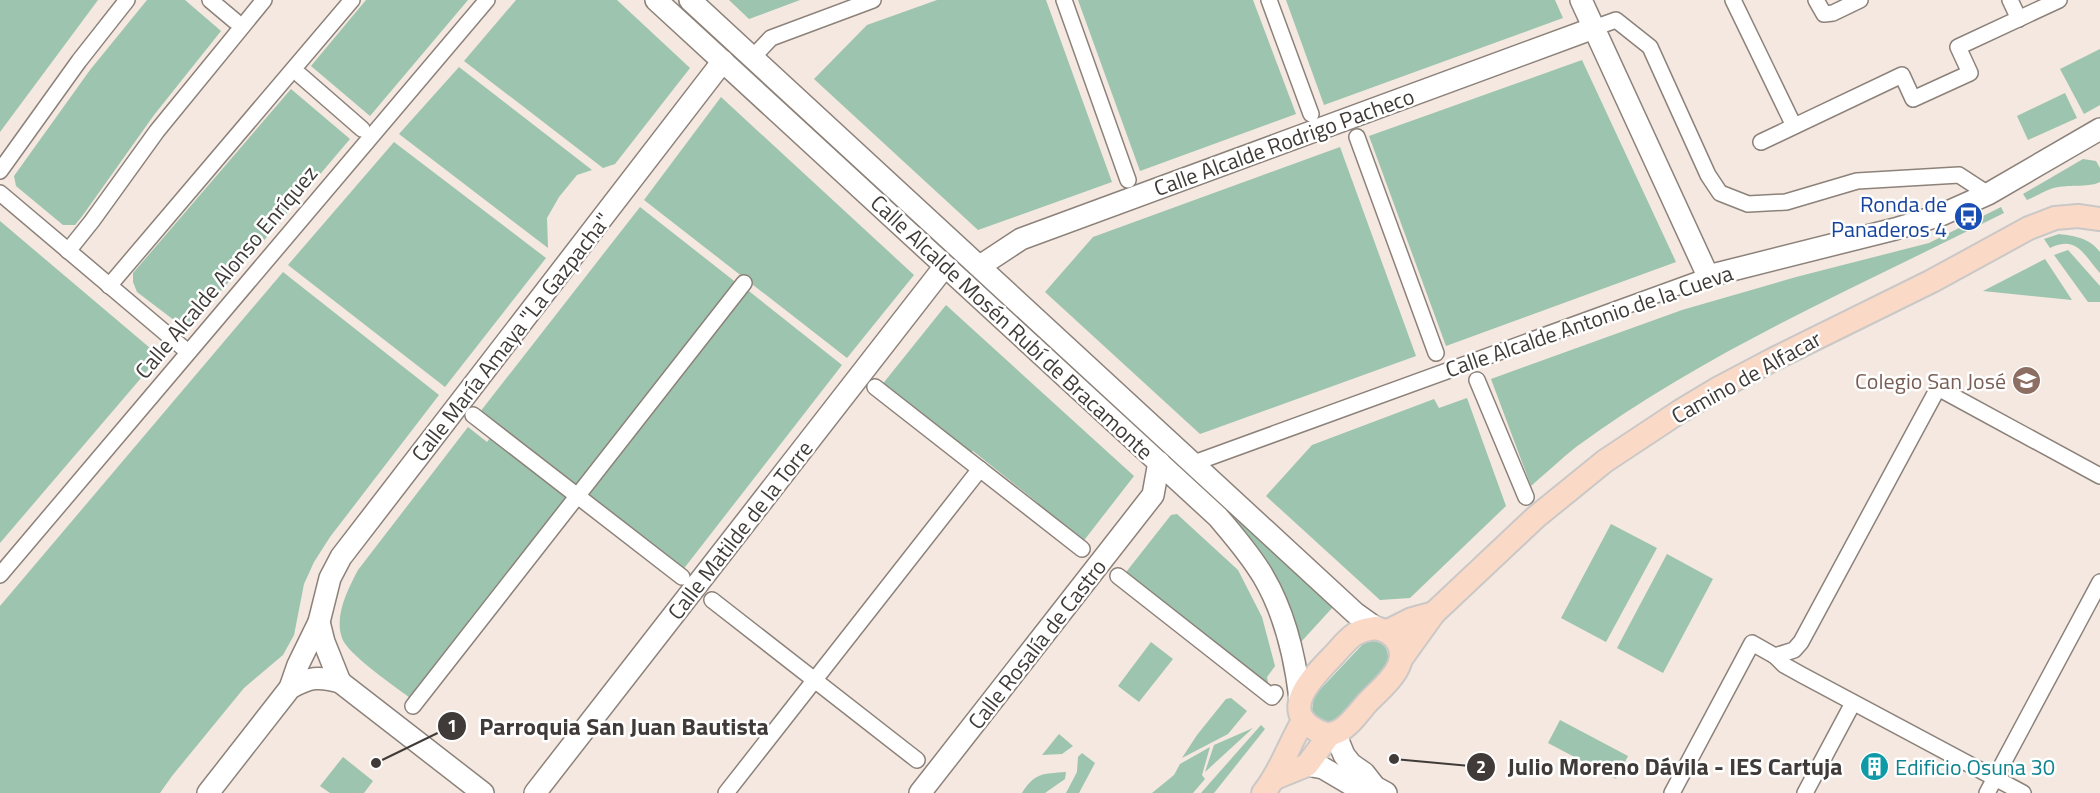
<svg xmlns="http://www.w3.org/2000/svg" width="2100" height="793" font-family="'Titillium Web',sans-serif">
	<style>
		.green { fill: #9cc4ae }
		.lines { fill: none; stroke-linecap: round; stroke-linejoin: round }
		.street-casing { stroke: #8c827a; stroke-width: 18 }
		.secondary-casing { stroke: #8c827a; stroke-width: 24 }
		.primary-casing { stroke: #cac8c7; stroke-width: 26 }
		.street { stroke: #fff; stroke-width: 15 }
		.secondary { stroke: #fff; stroke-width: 21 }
		.primary { stroke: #fbd9c7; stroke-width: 22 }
		.labels { text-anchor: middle; stroke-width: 5; stroke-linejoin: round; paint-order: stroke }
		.street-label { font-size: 22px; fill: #403b38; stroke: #fff }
		.transit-label { font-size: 22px; fill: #164399; stroke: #fff; text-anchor: end }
		.education-label { font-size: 22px; fill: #785e54; stroke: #fff; text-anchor: end }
		.culture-label { font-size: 22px; fill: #0d838f; stroke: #fff; text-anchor: start }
		.leader { fill: none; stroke: #403b38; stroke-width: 2 }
		.callout-dot { fill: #403b38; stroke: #fff; stroke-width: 2 }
		.mark-label { font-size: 18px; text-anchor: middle; font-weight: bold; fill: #fff }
		.callout-label { font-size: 24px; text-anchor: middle; font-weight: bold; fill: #403b38; stroke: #fff; stroke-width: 5; stroke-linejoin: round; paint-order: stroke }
	</style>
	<rect width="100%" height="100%" fill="#f4e8e0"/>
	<g class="green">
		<polygon points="0,0 98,0 0,132"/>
		<polygon points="147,0 185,0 221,31 154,115 83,215 75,225 63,225 16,186 14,176 90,70"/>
		<polygon points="366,0 468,0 370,116 311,66"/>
		<polygon points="516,0 617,0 690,68 615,164 603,168 464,61"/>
		<polygon points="729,0 800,0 749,19"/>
		<polygon points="937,0 1046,0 1112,182 978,230 814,79 867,25"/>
		<polygon points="1078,0 1253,0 1296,114 1140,171"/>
		<polygon points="1286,0 1555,0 1563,18 1324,105"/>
		<polygon points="2100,49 2100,105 2084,114 2060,69"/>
		<polygon points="1582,60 1676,262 1446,346 1369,136"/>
		<polygon points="459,67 592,170 577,175 559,197 547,218 548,248 399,134"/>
		<polygon points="291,89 350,139 192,325 183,327 137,292 133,282 133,273"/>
		<polygon points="2065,93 2077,118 2028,140 2017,116"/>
		<polygon points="721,97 914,275 847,358 644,200"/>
		<polygon points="394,142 546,258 445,387 288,265"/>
		<polygon points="1340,147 1416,356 1200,434 1045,292 1093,237"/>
		<path d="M 2083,159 L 2096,161 L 2100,168 L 2100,182 C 2092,187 2069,185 2058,187 C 2047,189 2037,196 2027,200 L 2023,194 Z"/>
		<polygon points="640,207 738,284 576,488 480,412"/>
		<path d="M 2001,207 L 2004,213 C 1859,286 1707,351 1576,447 C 1561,459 1546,473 1531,486 L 1491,379 L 1682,310 L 1796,277 L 1929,243 Z"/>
		<polygon points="0,221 150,348 153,357 153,364 0,543"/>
		<path d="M 2059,234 C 2076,236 2089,238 2100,252 L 2100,273 C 2083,254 2077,235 2050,248 L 2044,239 Z"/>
		<polygon points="2068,250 2100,286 2100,302 2088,302 2054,255"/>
		<polygon points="2045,259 2072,300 1983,291"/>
		<polygon points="283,272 439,395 330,537 314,562 304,584 294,635 283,655 244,688 172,776 160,793 0,793 0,606"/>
		<polygon points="745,288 842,365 682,571 584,495"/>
		<polygon points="946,305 1134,476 1082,543 1035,507 1038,503 973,451 969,454 881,386"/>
		<polygon points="1467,398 1506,506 1410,598 1380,600 1266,496 1312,445 1434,399 1439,408"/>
		<path d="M 468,427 L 487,442 L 493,434 L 572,496 L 413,700 C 397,688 347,654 342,638 C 334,616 348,589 358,570 Z"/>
		<path d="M 1234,512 L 1333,607 L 1301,642 C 1288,590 1267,555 1230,516 Z"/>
		<polygon points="1177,514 1238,570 1262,617 1275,666 1267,677 1269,688 1123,576 1171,515"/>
		<polygon points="1611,524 1657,548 1606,642 1561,618"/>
		<polygon points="1667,554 1713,579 1663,673 1617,648"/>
		<path d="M 1369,641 C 1385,640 1392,652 1386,667 C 1376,677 1342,719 1331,721 C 1322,723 1316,717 1312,710 L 1314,696 L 1363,644 Z"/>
		<polygon points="1151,642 1173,659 1139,702 1118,686"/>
		<polygon points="1231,698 1247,711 1228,734 1182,758 1197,735 1226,699"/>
		<polygon points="1560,720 1628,756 1616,779 1548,743"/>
		<polygon points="1261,725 1265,729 1214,793 1201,793"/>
		<polygon points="1253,728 1205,772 1214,745"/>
		<polygon points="1059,734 1073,746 1062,754 1042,755"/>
		<polygon points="1210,747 1202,775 1205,779 1193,793 1152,793 1174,775 1180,764"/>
		<polygon points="1082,753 1095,763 1079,793 1066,793 1077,772 1078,757"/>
		<polygon points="343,757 373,781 364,793 330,793 320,786"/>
		<path d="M 1066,772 L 1065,779 L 1045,793 L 1022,793 C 1035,772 1043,774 1066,772 Z"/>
	</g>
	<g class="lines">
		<defs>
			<g id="street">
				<polyline points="210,0 235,21"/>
				<polyline points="1064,0 1128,180"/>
				<polyline points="1269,0 1311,114"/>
				<polyline points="1733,0 1794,126"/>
				<polyline points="1816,0 1824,14 1833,13 1860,0"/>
				<polyline points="2010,0 2019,19"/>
				<polyline points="1594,28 1616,20 1650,47 1708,175 1720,193 1748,204 1786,202 1857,181 1959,175 1988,194"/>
				<polyline points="753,57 771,38 873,0"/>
				<polyline points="300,75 362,129"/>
				<polyline points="1357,137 1436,353"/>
				<polyline points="1761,142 1902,75 1913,99 1970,73 1958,47 2059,0"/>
				<polyline points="0,171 79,61 127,0"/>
				<polyline points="0,193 188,352"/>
				<polyline points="68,251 92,221 157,131 264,0"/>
				<polyline points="109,286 352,0"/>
				<polyline points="1477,380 1526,497"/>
				<polyline points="875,387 1082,549"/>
				<polyline points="473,415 682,577"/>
				<polyline points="1194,463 1708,276"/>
				<polyline points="0,575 487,0"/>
				<polyline points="1118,576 1272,697 1275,693"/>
				<polyline points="712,600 917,760"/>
				<polyline points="1775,656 1794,650 1801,642 1938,388 2100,476"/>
				<polyline points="413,706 744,283"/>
				<polyline points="726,793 980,469"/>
				<polyline points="1672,793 1752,643 1775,656 1784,665 1802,675 2023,793"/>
				<polyline points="1805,793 1853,703"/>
				<polyline points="1987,793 2100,582"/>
			</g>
			<g id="secondary">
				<path d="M 656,0 L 1218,517 C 1234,536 1250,554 1263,576 C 1285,613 1295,656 1300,699"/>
				<polyline points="690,0 1355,613 1376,628"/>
				<polyline points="1581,0 1708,276 1895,229 1941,215 1988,194 2100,129"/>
				<polyline points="980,266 1021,239 1594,28"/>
				<polyline points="319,622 324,642 340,682"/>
				<polyline points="290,688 298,665 319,622 330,578 341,557 723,61"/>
				<polyline points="1335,733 1344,755 1351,764 1364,773 1375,787 1386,793"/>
				<polyline points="1307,765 1323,768 1357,788 1375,787"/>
				<path d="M 208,793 L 290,688 C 310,677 318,676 340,682 L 483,793"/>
				<polyline points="535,793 945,266"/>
				<polyline points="920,793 1153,495 1159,462"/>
			</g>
			<g id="primary">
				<path d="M 1376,628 C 1386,631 1392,633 1398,643 C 1411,666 1381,688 1367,703 C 1358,713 1347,730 1334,733 C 1328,735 1321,733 1316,730 C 1278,710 1314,676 1332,657 C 1339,650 1346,640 1355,634 C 1362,630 1368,629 1376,628 Z"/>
				<polyline points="1388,631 1412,619 1434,613"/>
				<polyline points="1401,659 1434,613 1536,517 1605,461 1679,412 1719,388 1774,359 1932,281 2029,228 2055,218 2078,216 2100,219"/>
				<polyline points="1275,778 1307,765 1330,734"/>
				<path d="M 1263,793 C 1280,773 1289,744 1303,721"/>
			</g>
		</defs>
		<use href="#street" class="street-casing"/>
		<use href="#secondary" class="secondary-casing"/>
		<use href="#primary" class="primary-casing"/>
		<use href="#street" class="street"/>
		<use href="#secondary" class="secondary"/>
		<use href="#primary" class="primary"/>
	</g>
	<defs>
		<symbol id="bus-disc" viewBox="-11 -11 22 22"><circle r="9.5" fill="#1a4fb4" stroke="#fff"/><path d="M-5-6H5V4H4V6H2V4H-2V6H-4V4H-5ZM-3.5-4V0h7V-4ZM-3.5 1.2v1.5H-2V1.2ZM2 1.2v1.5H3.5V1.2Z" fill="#fff"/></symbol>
		<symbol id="school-disc" viewBox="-11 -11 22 22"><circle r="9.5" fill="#8d6e63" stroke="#fff"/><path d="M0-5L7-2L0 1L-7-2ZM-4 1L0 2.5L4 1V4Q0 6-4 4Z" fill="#fff"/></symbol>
		<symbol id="building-disc" viewBox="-11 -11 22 22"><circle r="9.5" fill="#0f9aa8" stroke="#fff"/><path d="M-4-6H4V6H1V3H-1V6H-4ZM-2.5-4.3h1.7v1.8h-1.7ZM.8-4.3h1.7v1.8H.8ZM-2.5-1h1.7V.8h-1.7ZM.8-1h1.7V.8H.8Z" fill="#fff"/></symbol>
	</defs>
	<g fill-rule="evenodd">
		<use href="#bus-disc" x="1952" y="200" width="33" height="33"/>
		<use href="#school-disc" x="2010" y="364" width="33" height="33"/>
		<use href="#building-disc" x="1858" y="750" width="33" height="33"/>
	</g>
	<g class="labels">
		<g class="street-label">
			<text transform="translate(1284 142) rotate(-20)" y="8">Calle Alcalde Rodrigo Pacheco</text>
			<text transform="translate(226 272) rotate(-50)" y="8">Calle Alcalde Alonso Enríquez</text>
			<text transform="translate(1589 321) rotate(-19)" y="8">Calle Alcalde Antonio de la Cueva</text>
			<text transform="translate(1012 327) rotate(43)" y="8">Calle Alcalde Mosén Rubí de Bracamonte</text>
			<text transform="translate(511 337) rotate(-52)" y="8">Calle María Amaya "La Gazpacha"</text>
			<text transform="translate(1746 377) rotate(-29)" y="8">Camino de Alfacar</text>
			<text transform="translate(740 530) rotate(-52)" y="8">Calle Matilde de la Torre</text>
			<text transform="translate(1037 644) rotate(-52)" y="8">Calle Rosalía de Castro</text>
		</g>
		<g class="transit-label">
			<text x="1947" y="212">Ronda de<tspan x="1947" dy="25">Panaderos 4</tspan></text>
		</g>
		<g class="education-label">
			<text x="2006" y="389">Colegio San José</text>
		</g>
		<g class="culture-label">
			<text x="1895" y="775">Edificio Osuna 30</text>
		</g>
	</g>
	<path class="leader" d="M376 763L452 726M1394 759L1481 767"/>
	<g class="callout-dot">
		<circle cx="376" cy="763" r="6"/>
		<circle cx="1394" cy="759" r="6"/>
		<circle cx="452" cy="726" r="15"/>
		<circle cx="1481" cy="767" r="15"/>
	</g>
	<g class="mark-label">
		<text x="452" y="732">1</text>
		<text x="1481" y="773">2</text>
	</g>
	<g class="callout-label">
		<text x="624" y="735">Parroquia San Juan Bautista</text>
		<text x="1675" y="775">Julio Moreno Dávila - IES Cartuja</text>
	</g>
</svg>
